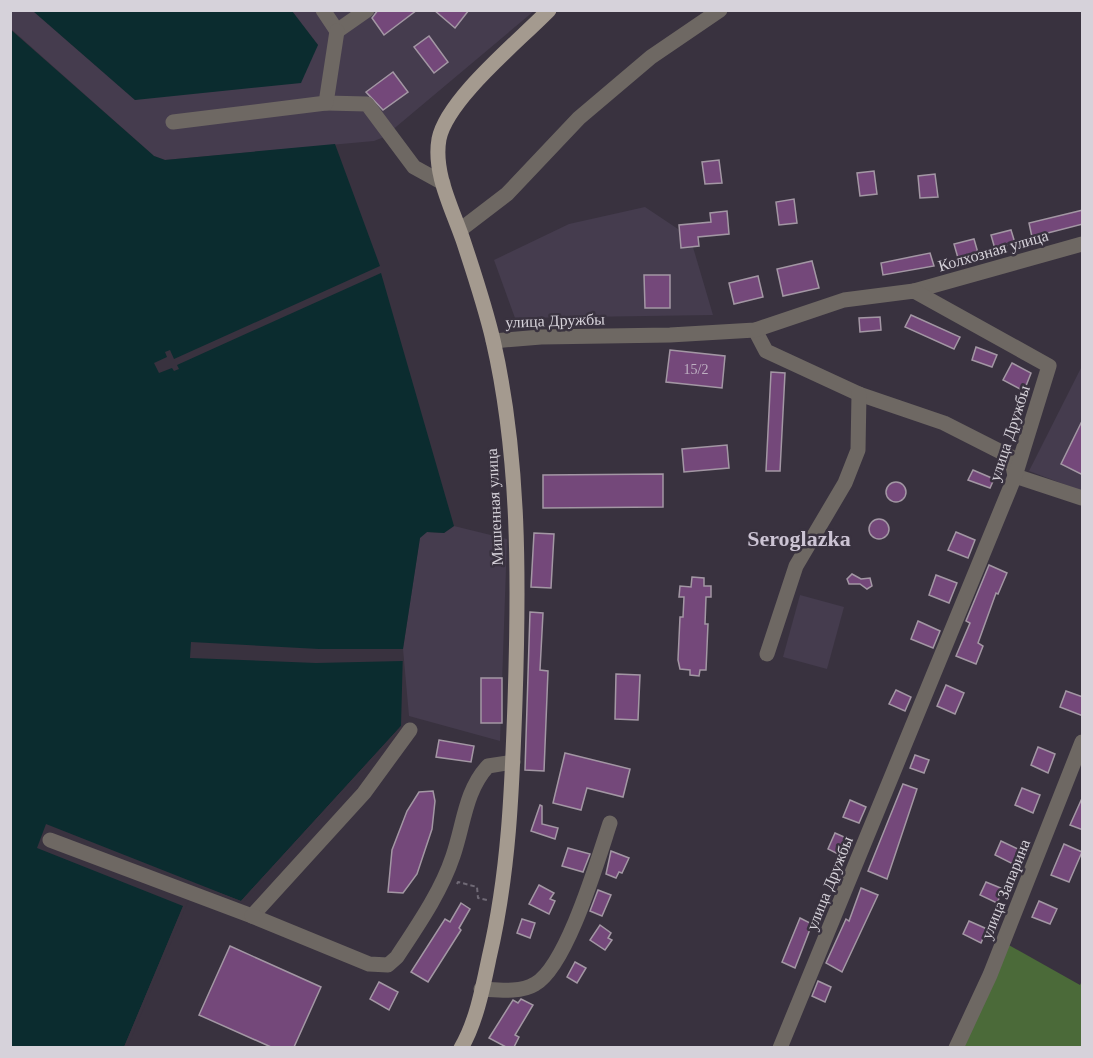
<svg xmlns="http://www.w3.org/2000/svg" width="1093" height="1058" font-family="Georgia,serif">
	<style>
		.built { fill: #453c4e }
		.green { fill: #4b6a39 }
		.water { fill: #0b2c2f }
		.pier { fill: #39323f }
		.building { fill: #74487a; stroke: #a397a4; stroke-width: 1.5 }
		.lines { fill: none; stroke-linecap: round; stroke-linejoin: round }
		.path { stroke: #706a76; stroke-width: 2; stroke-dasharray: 4.5 3; stroke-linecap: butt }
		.minor { stroke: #6e6863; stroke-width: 15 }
		.major { stroke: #a49a8f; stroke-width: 15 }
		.labels { text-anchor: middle; stroke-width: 5; stroke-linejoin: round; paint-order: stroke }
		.number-label { font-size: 14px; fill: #beb0c2 }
		.street-label { font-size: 16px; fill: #d6d2da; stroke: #39323f }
		.district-label { font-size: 22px; font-weight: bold; fill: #ccc4d4; stroke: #39323f }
	</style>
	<rect width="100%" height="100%" fill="#39323f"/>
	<g class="built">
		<polygon points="11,11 33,11 135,100 318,45 292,11 534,11 384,137 374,141 165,160 154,156 11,29"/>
		<polygon points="645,207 690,237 713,315 515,318 494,260 569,224"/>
		<polygon points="1082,366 1082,491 1029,471"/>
		<polygon points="454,526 507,539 500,741 409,716 403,649 420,537 427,532 444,533"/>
		<polygon points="800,595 844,607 827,669 783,657"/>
	</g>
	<polygon class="green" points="1007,944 1080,985 1082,981 1082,1047 961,1048"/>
	<g class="water">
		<polygon points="33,11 292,11 318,45 301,83 135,100"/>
		<polygon points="10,29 154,156 165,160 335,144 380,266 174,359 170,350 165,352 167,357 154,363 159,373 172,368 174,371 179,369 177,365 381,273 454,526 444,533 427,532 420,538 403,649 401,726 241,901 193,883 124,1047 11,1047"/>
	</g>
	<g class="pier">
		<polygon points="191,642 319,649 403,649 403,661 316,663 190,658"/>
		<polygon points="401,726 404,727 243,903 194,887 127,1048 124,1047 183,906 37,848 46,824 241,901"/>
	</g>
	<g class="building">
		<polygon points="378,10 417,10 384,35 372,18"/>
		<polygon points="434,10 469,10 455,28"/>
		<polygon points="429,36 448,62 434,73 414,47"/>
		<polygon points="393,72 408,92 383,110 366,92"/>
		<polygon points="719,160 722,183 705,184 702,162"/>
		<polygon points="874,171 877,194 860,196 857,173"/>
		<polygon points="935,174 938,197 920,198 918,176"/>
		<polygon points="794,199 797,223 779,225 776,202"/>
		<polygon points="1083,210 1083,224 1032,237 1029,223"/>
		<polygon points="727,211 729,234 698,237 699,246 681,248 679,225 711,222 710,213"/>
		<polygon points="1011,230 1015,243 995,249 991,235"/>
		<polygon points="974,239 978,253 958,258 954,244"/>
		<polygon points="930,253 934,266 883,275 881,263"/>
		<polygon points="812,261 819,288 783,296 777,269"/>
		<polygon points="644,275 670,275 670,308 645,308"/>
		<polygon points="758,276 763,297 734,304 729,283"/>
		<polygon points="911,315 960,337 954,349 905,327"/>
		<polygon points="880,317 881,330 860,332 859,318"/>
		<polygon points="976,347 997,355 992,367 972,360"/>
		<polygon points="670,350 725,356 722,388 666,382"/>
		<polygon points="1012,363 1031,373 1024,391 1003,380"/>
		<polygon points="771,372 785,373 780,471 766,471"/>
		<polygon points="1083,419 1083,475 1061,464"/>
		<polygon points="727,445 729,468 684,472 682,449"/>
		<polygon points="973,470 994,479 990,488 968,480"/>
		<polygon points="663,474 663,507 543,508 543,475"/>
		<circle cx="896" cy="492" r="10"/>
		<circle cx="879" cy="529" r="10"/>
		<polygon points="956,532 975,540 968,558 948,550"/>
		<polygon points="534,533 554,534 551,588 531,587"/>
		<polygon points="989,565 1007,573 998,594 996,593 978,643 983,646 976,664 956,656 970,623 966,621"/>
		<polygon points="852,574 861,579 870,578 872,586 867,589 860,584 849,584 847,579"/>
		<polygon points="936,575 957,583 949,603 929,595"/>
		<polygon points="692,577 704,578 704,586 711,586 711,597 706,597 705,624 708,624 706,670 700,670 699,676 690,675 690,670 680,669 678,660 680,617 683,617 684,597 679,597 680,586 691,587"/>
		<polygon points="530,612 543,613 540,670 548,671 544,771 525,770"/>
		<polygon points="918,621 940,631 933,648 911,639"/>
		<polygon points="616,674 640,675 638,720 615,719"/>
		<rect x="481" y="678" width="21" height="45"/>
		<polygon points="946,685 964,693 955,714 937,706"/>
		<polygon points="896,690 911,697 905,711 889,704"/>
		<polygon points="1066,691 1083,697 1083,716 1060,707"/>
		<polygon points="439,740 474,746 471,762 436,757"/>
		<polygon points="1038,747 1055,754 1048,773 1031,765"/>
		<polygon points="565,753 630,769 623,797 587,788 581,810 553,803"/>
		<polygon points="915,755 929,760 924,773 910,768"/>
		<polygon points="903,784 917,789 887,879 868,871"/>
		<polygon points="1022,788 1040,795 1033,813 1015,805"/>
		<polygon points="433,791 435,801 432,829 417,874 403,893 388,892 392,850 407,811 419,792"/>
		<polygon points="1083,796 1083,830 1070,825"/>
		<polygon points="850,800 866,807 859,823 843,817"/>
		<polygon points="540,805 542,806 542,824 558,828 555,839 531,831"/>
		<polygon points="835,833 853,841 846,858 828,849"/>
		<polygon points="1001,841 1018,849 1013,864 995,855"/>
		<polygon points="1064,844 1082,852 1069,882 1051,875"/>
		<polygon points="568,848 590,854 583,872 562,866"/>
		<polygon points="611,851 629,858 622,873 619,872 616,878 606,874"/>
		<polygon points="986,882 1003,889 997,903 980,895"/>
		<polygon points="539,885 554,893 550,899 555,901 549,914 529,904"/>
		<polygon points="861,888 878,895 842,972 826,963 846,919 849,921"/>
		<polygon points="598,890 611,895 602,916 590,911"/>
		<polygon points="1039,901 1057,909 1050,924 1032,917"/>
		<polygon points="461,903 470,909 459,928 461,930 428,982 411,972 445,919 450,922"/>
		<polygon points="800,918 812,924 795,968 782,962"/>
		<polygon points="522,919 535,923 530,938 517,933"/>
		<polygon points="969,921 987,929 981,943 963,934"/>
		<polygon points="600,925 611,933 608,938 612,940 605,950 590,940"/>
		<polygon points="230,946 321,987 294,1047 271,1047 199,1015"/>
		<polygon points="575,962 586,968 577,983 567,977"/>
		<polygon points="818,981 831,987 825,1002 812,996"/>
		<polygon points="379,982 398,992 389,1010 370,999"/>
		<polygon points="521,999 533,1005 515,1035 519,1037 514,1047 506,1047 489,1038 513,1000 518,1003"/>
	</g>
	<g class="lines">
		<polyline class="path" points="457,884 458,882 477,887 478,898 487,900"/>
		<g class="minor">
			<polyline points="323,10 337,31 367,10"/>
			<polyline points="326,103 367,104 414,167 443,183"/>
			<polyline points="173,122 326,103 337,31"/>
			<polyline points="460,230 507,194 579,118 651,57 720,10"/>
			<polyline points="914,291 1082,244"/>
			<polyline points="755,330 766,351 859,394 944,423 1011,457 1015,476 1082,498"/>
			<polyline points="493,341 541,337 670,335 755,330 844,300 914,291 1049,366 1015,476 780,1048"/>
			<polyline points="767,654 796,566 845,483 858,450 859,394"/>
			<polyline points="50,840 252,916 364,793 410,730"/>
			<path d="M 252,916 L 369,964 L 388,965 L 397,957 C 418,925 441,892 453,856 C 464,824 465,791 488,766 L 513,762"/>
			<path d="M 481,989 C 499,990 520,993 535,984 C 567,966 598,859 610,823"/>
			<polyline points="956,1048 990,975 1082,742"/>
		</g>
		<path class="major" d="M 461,1048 C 476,1023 483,987 489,958 C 509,873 512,789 515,702 C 519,582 520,457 493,340 C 485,306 474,273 463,240 C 452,208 433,173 439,139 C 447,99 519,41 549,10"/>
	</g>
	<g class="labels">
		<g class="number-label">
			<text x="696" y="374">15/2</text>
		</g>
		<g class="street-label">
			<text transform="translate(993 250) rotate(-16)" y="6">Колхозная улица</text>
			<text transform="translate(555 320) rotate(-2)" y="6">улица Дружбы</text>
			<text transform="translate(1009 433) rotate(-72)" y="6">улица Дружбы</text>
			<text transform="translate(494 507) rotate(-93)" y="6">Мишенная улица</text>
			<text transform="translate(829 883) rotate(-68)" y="6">улица Дружбы</text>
			<text transform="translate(1005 889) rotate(-68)" y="6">улица Запарина</text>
		</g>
		<g class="district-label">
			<text x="799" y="546">Seroglazka</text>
		</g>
	</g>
	<rect width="1093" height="1058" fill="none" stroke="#d6d2da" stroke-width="24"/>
</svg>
